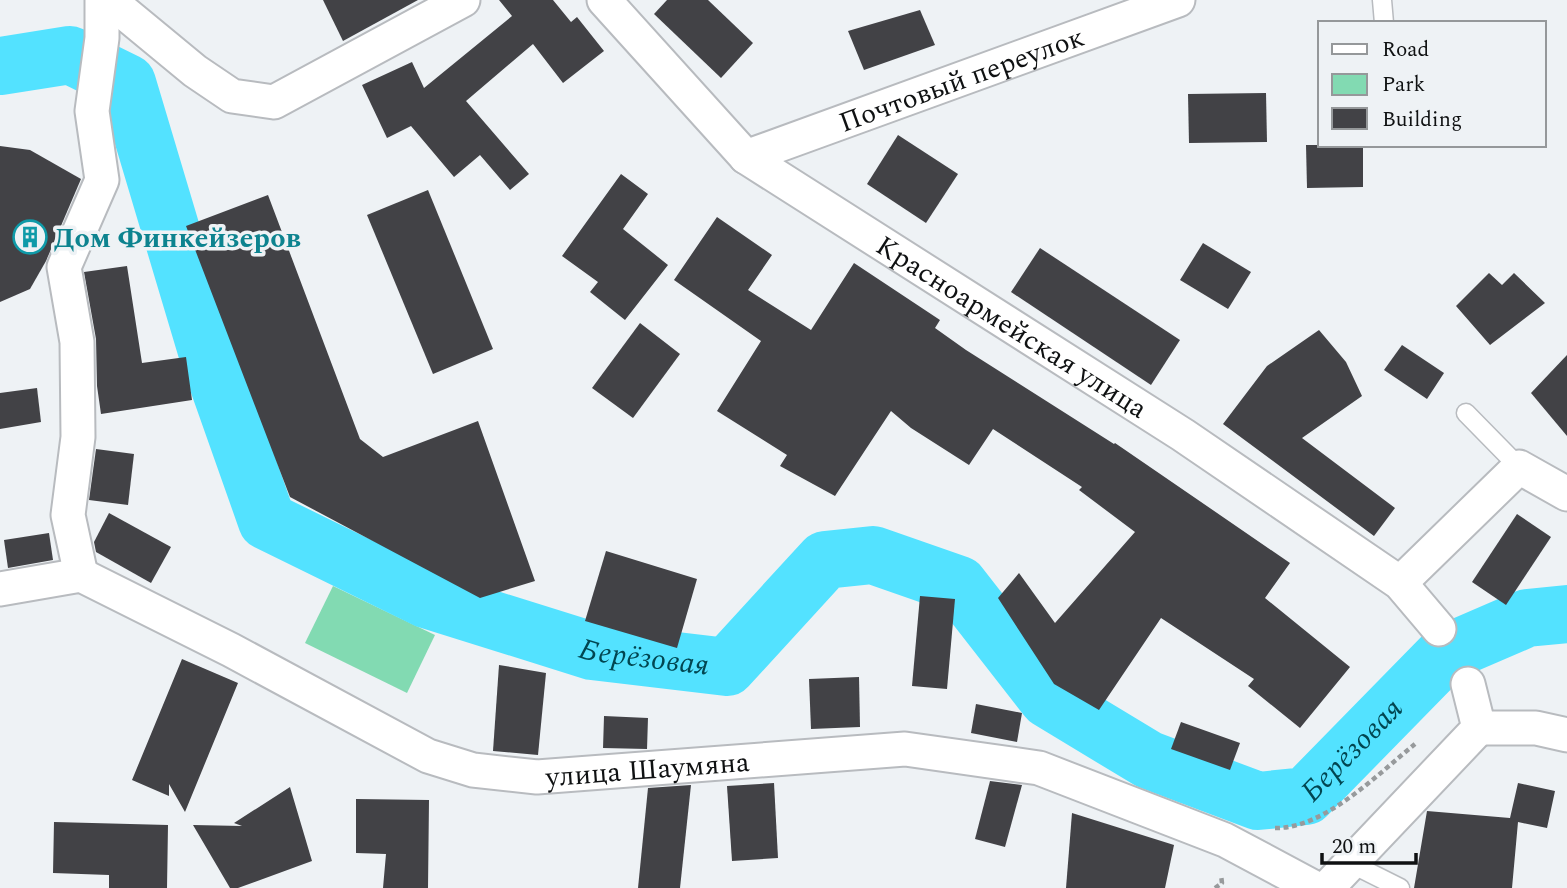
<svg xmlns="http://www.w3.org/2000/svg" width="1567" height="888" font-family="Spectral,serif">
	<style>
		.green { fill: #82dab2 }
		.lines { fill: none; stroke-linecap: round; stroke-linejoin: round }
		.river { stroke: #53e2ff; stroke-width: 58 }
		.building { fill: #424246 }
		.lane-casing { stroke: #b8bbbf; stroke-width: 21 }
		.street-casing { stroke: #b8bbbf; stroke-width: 37 }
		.path { stroke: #979a9c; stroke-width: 4.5; stroke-dasharray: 5 3.5; stroke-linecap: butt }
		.lane { stroke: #fff; stroke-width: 18 }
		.street { stroke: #fff; stroke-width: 33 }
		.labels { text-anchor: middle; stroke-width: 7; stroke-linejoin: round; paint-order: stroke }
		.street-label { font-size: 28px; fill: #0f1112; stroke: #eef2f5 }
		.culture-label { font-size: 28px; font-weight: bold; fill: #0d838f; stroke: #eef2f5; text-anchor: start }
		.water-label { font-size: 30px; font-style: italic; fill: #024651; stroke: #eef2f5 }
	</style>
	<rect width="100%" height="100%" fill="#eef2f5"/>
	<polygon class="green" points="333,586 435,635 407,693 305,643"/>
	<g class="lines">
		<path class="river" id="s1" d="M 0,66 L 70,55 L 127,83 L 207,351 L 267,521 L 426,599 L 592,651 L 727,667 L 825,560 L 873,555 L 959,585 L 1048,699 L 1149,760 L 1258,801 L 1306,796 L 1446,653 L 1527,618 L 1567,614"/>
	</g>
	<g class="building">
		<polygon points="323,0 418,0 343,41"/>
		<polygon points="499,0 553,0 571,22 577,17 604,51 563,83 533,44 466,101 529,174 510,190 480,155 454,177 411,126 387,138 362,85 412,62 424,88 512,16"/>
		<polygon points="667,0 708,0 753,43 721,78 654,14"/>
		<polygon points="920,10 935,45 864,70 848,31"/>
		<polygon points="1266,93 1267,142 1189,143 1188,94"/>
		<polygon points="898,135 958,174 926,223 867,184"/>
		<polygon points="1306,145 1363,145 1363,187 1307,188"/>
		<polygon points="0,146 30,150 81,179 46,261 30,289 0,302"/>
		<polygon points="621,174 648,194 623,229 668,265 625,320 590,292 598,282 562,256"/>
		<polygon points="428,190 493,349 433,374 367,215"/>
		<polygon points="268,195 360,439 383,457 478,421 535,581 480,598 290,497 186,226"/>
		<polygon points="717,217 772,255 748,290 811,330 854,263 940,320 935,328 966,350 1114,444 1115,443 1290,563 1265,598 1350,667 1300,728 1248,686 1254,679 1161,618 1099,710 1054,684 998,598 1019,573 1055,623 1135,532 1079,490 1082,487 993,429 969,465 911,428 891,411 835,496 780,466 787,455 717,411 761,341 674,280"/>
		<polygon points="1203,243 1251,272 1228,309 1180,280"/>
		<polygon points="1040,248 1180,340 1151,385 1011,292"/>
		<polygon points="127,266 142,363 186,357 192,400 101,414 97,386 96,339 84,272"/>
		<polygon points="1489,273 1502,285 1514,273 1545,303 1490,345 1456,306"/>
		<polygon points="640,323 680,354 633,418 592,388"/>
		<polygon points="1319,330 1346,362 1362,396 1302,438 1395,508 1374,536 1223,424 1267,366"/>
		<polygon points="1402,345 1444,373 1427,399 1384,370"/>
		<polygon points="1567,355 1567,436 1531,393"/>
		<polygon points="37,388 41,422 0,429 0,393"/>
		<polygon points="96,449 134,454 128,505 89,500"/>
		<polygon points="109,513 171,547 151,583 96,552 94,542"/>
		<polygon points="1517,514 1551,537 1506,605 1472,582"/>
		<polygon points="49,533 53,560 8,568 4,540"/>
		<polygon points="606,551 697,579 677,648 585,621"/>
		<polygon points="920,596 955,599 947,689 912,686"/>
		<polygon points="182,659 238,683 185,812 169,784 169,796 132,780"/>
		<polygon points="499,665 546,673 538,755 493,751"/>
		<polygon points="859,677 860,727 811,729 809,679"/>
		<polygon points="976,704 1022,713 1017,742 971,733"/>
		<polygon points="604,716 648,718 647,749 603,748"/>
		<polygon points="1181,722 1240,743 1230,770 1171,749"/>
		<polygon points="990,781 1022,785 1005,847 975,839"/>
		<polygon points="774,783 778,858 732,861 727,786"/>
		<polygon points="1518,783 1555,791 1547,828 1518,822 1512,888 1414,888 1427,811 1510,818"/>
		<polygon points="691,785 680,888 638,888 648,788"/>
		<polygon points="290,787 312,861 238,888 230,888 193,825 242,826 234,823"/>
		<polygon points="356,799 429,800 428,888 383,888 386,854 356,853"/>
		<polygon points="1072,813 1174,845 1165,888 1066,888"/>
		<polygon points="54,822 168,825 167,888 109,888 109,875 53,873"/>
	</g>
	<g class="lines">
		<defs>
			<g id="lane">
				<polyline points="1382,0 1384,23"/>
				<polyline points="1466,413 1519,467"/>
				<polyline points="1350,863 1400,888"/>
			</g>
			<g id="street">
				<polyline points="109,0 195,71 232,96 274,102 463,0"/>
				<path id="s2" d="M 604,0 L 746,157 L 1183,435 L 1400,583 L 1439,629"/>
				<path id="s3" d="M 746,157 L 1178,0"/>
				<polyline points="81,575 68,515 78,437 77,342 64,267 102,180 92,111 102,38 102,0"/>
				<polyline points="1400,583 1519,467 1567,494"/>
				<path id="s4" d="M 0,589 L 81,575 L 231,650 L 428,756 L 473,770 L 537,777 L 905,749 L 1039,768 L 1225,840 L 1315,888"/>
				<polyline points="1479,728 1536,728 1567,735"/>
				<polyline points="1327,888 1479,728 1468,684"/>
			</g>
		</defs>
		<use href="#lane" class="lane-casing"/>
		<use href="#street" class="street-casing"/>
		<g class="path">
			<path d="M 1275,828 C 1324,829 1378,774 1415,744"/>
			<polyline points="1215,888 1222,883 1221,875"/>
		</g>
		<use href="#lane" class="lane"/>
		<use href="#street" class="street"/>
	</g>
	<defs>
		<symbol id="building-ring" viewBox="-11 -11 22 22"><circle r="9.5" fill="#eef2f5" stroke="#0f9aa8" stroke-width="1.5"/><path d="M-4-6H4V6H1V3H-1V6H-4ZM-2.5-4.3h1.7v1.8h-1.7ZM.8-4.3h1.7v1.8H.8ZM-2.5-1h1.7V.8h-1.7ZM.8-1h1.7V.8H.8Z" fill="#0f9aa8"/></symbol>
	</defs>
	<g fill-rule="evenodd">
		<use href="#building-ring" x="11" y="218" width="38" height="38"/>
	</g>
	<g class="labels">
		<g class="street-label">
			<text dy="10" stroke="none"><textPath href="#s3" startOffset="229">Почтовый переулок</textPath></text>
			<text dy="10" stroke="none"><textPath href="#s2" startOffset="527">Красноармейская улица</textPath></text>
			<text dy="10" stroke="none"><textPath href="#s4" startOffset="696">улица Шаумяна</textPath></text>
		</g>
		<g class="culture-label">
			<text x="54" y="247">Дом Финкейзеров</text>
		</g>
		<g class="water-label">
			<text dy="10" stroke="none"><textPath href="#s1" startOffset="998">Берёзовая</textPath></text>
			<text dy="10" stroke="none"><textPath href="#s1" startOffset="1858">Берёзовая</textPath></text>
		</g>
	</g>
	<rect x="1318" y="21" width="228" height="126" fill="#eef2f5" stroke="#95989a" stroke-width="2"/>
	<rect x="1332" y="44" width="35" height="10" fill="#ffffff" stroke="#95989a" stroke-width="2"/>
	<text x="1382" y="56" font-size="21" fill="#0f1112">Road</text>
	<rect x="1332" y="74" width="35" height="21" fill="#82dab2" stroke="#95989a" stroke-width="2"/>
	<text x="1382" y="91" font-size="21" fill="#0f1112">Park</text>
	<rect x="1332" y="108" width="35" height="21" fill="#424246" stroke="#95989a" stroke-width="2"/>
	<text x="1382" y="126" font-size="21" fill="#0f1112">Building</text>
	<path d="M1322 853v10h94v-10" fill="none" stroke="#0f1112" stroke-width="3.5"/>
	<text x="1332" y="853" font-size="21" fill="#0f1112" stroke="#eef2f5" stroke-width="5" paint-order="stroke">20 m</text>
</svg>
